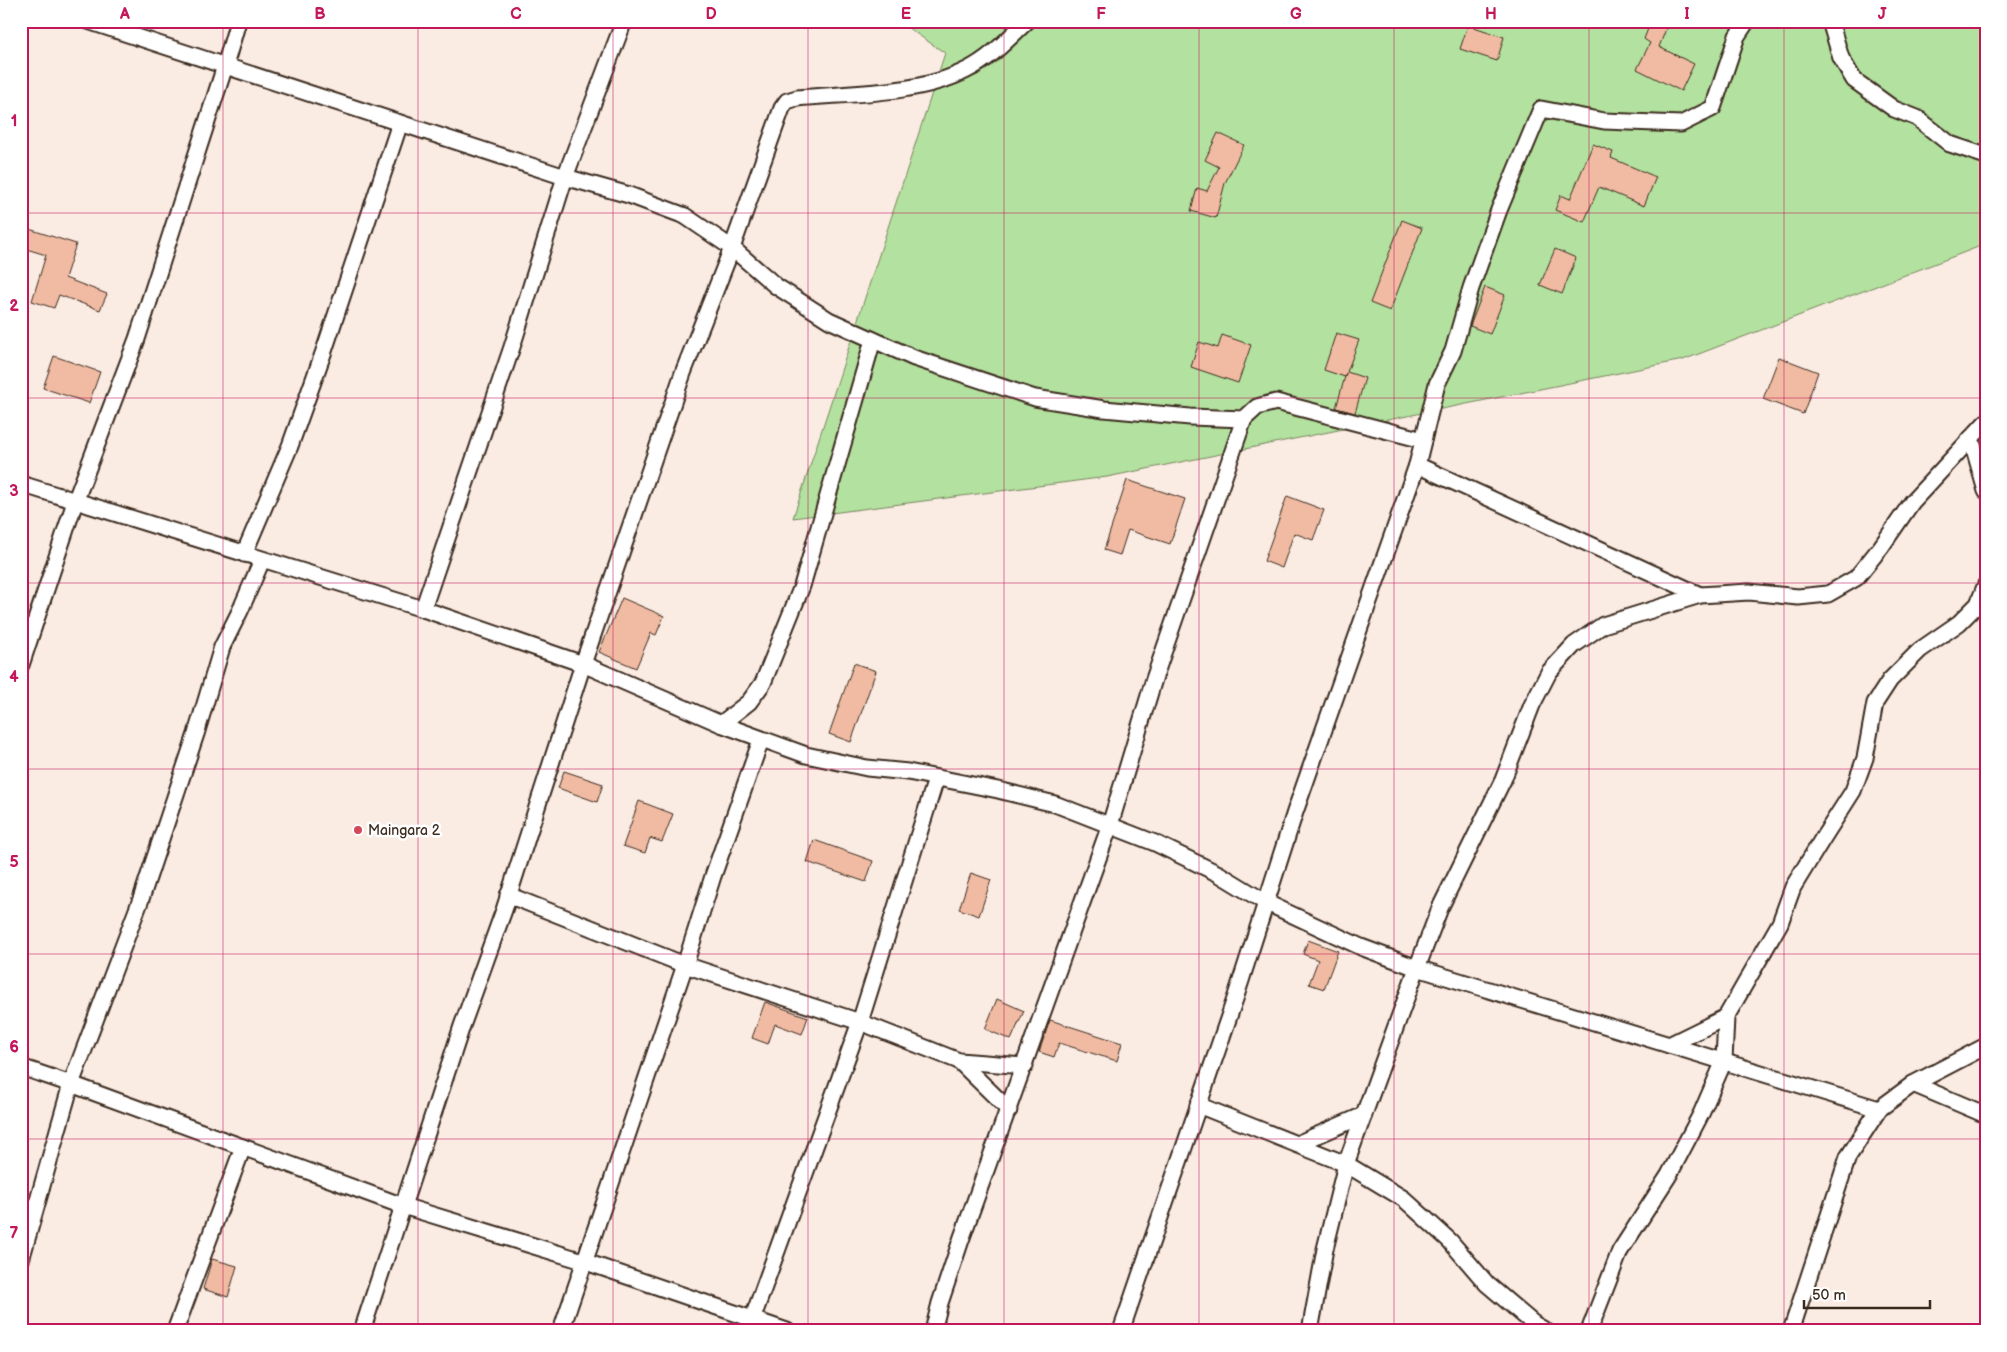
<svg xmlns="http://www.w3.org/2000/svg" width="2007" height="1352" font-family="'Balsamiq Sans',sans-serif">
	<style>
		.green { fill: #b3e19f; stroke: #77865e }
		.building { fill: #f0bba2; stroke: #3b2a1e }
		.lines { fill: none; stroke-linecap: round; stroke-linejoin: round }
		.minor-casing { stroke: #3b2a1e; stroke-width: 19 }
		.minor { stroke: #fff; stroke-width: 15 }
		.grid { fill: none; stroke: #c2185b; stroke-width: 1; stroke-opacity: 0.55 }
		.poi-dot { fill: #d1495b; stroke: #fff; stroke-width: 2 }
		.labels { text-anchor: middle; stroke-width: 5; stroke-linejoin: round; paint-order: stroke }
		.poi-label { font-size: 14px; fill: #3b2a1e; stroke: #fff; text-anchor: start }
		.neatline { fill: none; stroke: #c2185b; stroke-width: 2 }
		.grid-label { font-size: 16px; text-anchor: middle; font-weight: bold; fill: #c2185b }
	</style>
	<rect width="100%" height="100%" fill="#faebe3"/>
	<filter id="ink" filterUnits="userSpaceOnUse"><feTurbulence type="fractalNoise" baseFrequency=".02" numOctaves="2"/><feDisplacementMap in="SourceGraphic" scale="10" xChannelSelector="R" yChannelSelector="G"/><feConvolveMatrix kernelMatrix="1 2 1 2 8 2 1 2 1" color-interpolation-filters="sRGB"/></filter>
	<g filter="url(#ink)">
		<polygon class="green" points="898,21 1986,21 1986,244 1683,360 1107,477 793,518 945,53"/>
		<g class="building">
			<polygon points="1651,21 1669,21 1659,47 1694,64 1681,91 1637,69 1650,43 1644,39"/>
			<polygon points="1468,25 1504,37 1497,61 1460,49"/>
			<polygon points="1218,133 1244,145 1225,183 1216,218 1191,211 1197,188 1207,191 1219,167 1205,160"/>
			<polygon points="1593,144 1613,152 1611,158 1656,177 1644,206 1599,187 1584,222 1555,210 1561,195 1570,199"/>
			<polygon points="1402,220 1422,228 1390,311 1370,303"/>
			<polygon points="29,229 76,244 65,278 107,294 100,310 59,295 54,308 32,301 46,255 23,248"/>
			<polygon points="1555,249 1576,258 1562,294 1540,285"/>
			<polygon points="1485,287 1505,295 1490,334 1470,326"/>
			<polygon points="1336,333 1359,340 1347,372 1365,378 1355,413 1336,408 1346,373 1345,377 1324,370"/>
			<polygon points="1222,335 1251,345 1238,383 1191,367 1199,342 1218,348"/>
			<polygon points="54,356 100,372 89,403 43,388"/>
			<polygon points="1779,357 1818,372 1803,414 1763,399"/>
			<polygon points="1127,480 1185,499 1170,544 1128,530 1120,555 1104,550"/>
			<polygon points="1287,496 1324,510 1313,540 1294,533 1282,568 1264,561"/>
			<polygon points="622,598 664,616 656,635 651,633 636,668 599,652"/>
			<polygon points="854,663 876,671 851,742 829,734"/>
			<polygon points="564,771 603,784 597,802 558,788"/>
			<polygon points="639,801 673,814 662,842 650,838 645,853 623,846"/>
			<polygon points="814,840 873,861 866,882 807,862"/>
			<polygon points="971,873 991,880 979,916 959,909"/>
			<polygon points="1308,940 1338,951 1324,989 1309,984 1318,960 1303,954"/>
			<polygon points="997,999 1024,1011 1011,1040 985,1029"/>
			<polygon points="765,1002 808,1017 802,1034 775,1024 768,1044 752,1038"/>
			<polygon points="1050,1020 1122,1043 1117,1061 1059,1043 1054,1057 1039,1052"/>
			<polygon points="212,1259 237,1266 228,1297 203,1289"/>
		</g>
		<g class="lines">
			<defs>
				<g id="minor">
					<polyline points="88,21 565,177 629,195 685,216 732,248 776,286 829,320 914,358 1035,398 1104,409 1190,417 1244,419"/>
					<polyline points="1830,21 1841,58 1854,80 1894,109 1917,118 1950,144 1986,156"/>
					<polyline points="1971,438 1986,491"/>
					<polyline points="1417,465 1700,595"/>
					<polyline points="21,484 423,609 583,664 721,724 806,755 867,768 908,772 998,790 1055,804 1155,843 1219,874 1265,902 1361,947 1417,968 1879,1109"/>
					<polyline points="244,554 290,446 324,351 400,123"/>
					<polyline points="423,609 512,347 565,177 624,21"/>
					<polyline points="21,665 75,502 137,339 225,66 238,21"/>
					<polyline points="721,724 749,702 763,683 802,586 873,340"/>
					<polyline points="508,895 685,965 860,1022 959,1061 1025,1066"/>
					<polyline points="1669,1045 1726,1017"/>
					<polyline points="959,1061 1009,1110"/>
					<polyline points="21,1067 71,1084 403,1206 583,1261 787,1331"/>
					<polyline points="1913,1084 1986,1115"/>
					<polyline points="1198,1105 1346,1164 1404,1199 1450,1241 1487,1284 1534,1324 1546,1331"/>
					<polyline points="1297,1144 1364,1115"/>
					<polyline points="21,1260 71,1084 141,899 196,734 222,647 240,611 262,560"/>
					<polyline points="175,1331 243,1147"/>
					<path d="M 362,1331 L 462,1026 L 504,910 L 583,664 L 683,373 L 732,248 L 782,108 L 787,101 L 797,98 C 851,93 918,95 967,70 C 990,59 1009,38 1027,21"/>
					<polyline points="561,1331 685,965 713,876 761,740"/>
					<polyline points="748,1331 860,1022 936,779"/>
					<polyline points="933,1331 940,1303 961,1240 1110,825 1154,679 1244,419 1257,407 1276,402 1423,440"/>
					<polyline points="1121,1331 1236,996 1295,812 1417,465 1437,384 1453,351 1471,288 1499,210 1541,109 1604,121 1681,124 1713,108 1737,36 1747,21"/>
					<polyline points="1310,1331 1325,1249 1346,1164 1417,968 1440,908 1503,780 1532,705 1549,672 1574,645 1603,625 1700,595 1749,592 1798,597 1828,594 1856,578 1881,547 1912,502 1986,422"/>
					<polyline points="1589,1331 1620,1251 1669,1175 1701,1114 1724,1061 1726,1017 1780,923 1793,887 1823,838 1853,791 1865,758 1875,703 1890,680 1920,650 1959,623 1978,604 1986,584"/>
					<polyline points="1791,1331 1848,1157 1879,1109 1913,1084 1986,1046"/>
				</g>
			</defs>
			<use href="#minor" class="minor-casing"/>
			<use href="#minor" class="minor"/>
		</g>
	</g>
	<path class="grid" d="M 223,21 L 223,1331M 418,21 L 418,1331M 613,21 L 613,1331M 808,21 L 808,1331M 1004,21 L 1004,1331M 1199,21 L 1199,1331M 1394,21 L 1394,1331M 1589,21 L 1589,1331M 1784,21 L 1784,1331M 21,213 L 1986,213M 21,398 L 1986,398M 21,583 L 1986,583M 21,769 L 1986,769M 21,954 L 1986,954M 21,1139 L 1986,1139"/>
	<circle class="poi-dot" cx="358" cy="830" r="5"/>
	<g class="labels">
		<g class="poi-label">
			<text x="368" y="835">Maingara 2</text>
		</g>
	</g>
	<rect width="2007" height="1352" fill="none" stroke="#fff" stroke-width="55"/>
	<path d="M1804 1300v8h126v-8" fill="none" stroke="#3b2a1e" stroke-width="2.5"/>
	<text x="1812" y="1300" font-size="15" fill="#3b2a1e" stroke="#ffffff" stroke-width="4" paint-order="stroke">50 m</text>
	<rect x="28" y="28" width="1952" height="1296" class="neatline"/>
	<g class="grid-label">
		<text x="125" y="19">A</text>
		<text x="320" y="19">B</text>
		<text x="516" y="19">C</text>
		<text x="711" y="19">D</text>
		<text x="906" y="19">E</text>
		<text x="1101" y="19">F</text>
		<text x="1296" y="19">G</text>
		<text x="1491" y="19">H</text>
		<text x="1687" y="19">I</text>
		<text x="1882" y="19">J</text>
		<text x="14" y="126">1</text>
		<text x="14" y="311">2</text>
		<text x="14" y="496">3</text>
		<text x="14" y="682">4</text>
		<text x="14" y="867">5</text>
		<text x="14" y="1052">6</text>
		<text x="14" y="1238">7</text>
	</g>
</svg>
